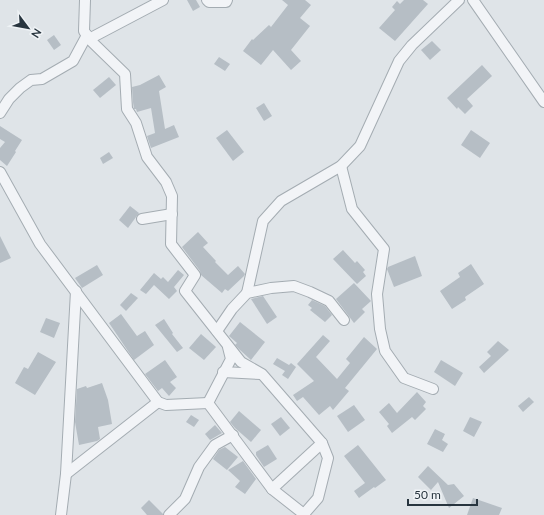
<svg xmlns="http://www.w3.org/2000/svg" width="544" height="515" font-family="Lato,sans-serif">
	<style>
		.building { fill: #b6bec5 }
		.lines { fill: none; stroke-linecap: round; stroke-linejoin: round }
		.minor-casing { stroke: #a4acb2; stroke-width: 12 }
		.minor { stroke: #f2f4f7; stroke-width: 10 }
	</style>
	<rect width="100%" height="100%" fill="#dfe4e8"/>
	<g class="building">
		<polygon points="187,0 196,0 200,7 193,11"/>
		<polygon points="282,0 305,0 311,5 300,18 310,26 291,50 301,61 291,70 273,50 261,65 243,51 252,39 253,40 269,25 271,27 288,5"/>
		<polygon points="404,0 423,0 428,4 395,41 379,28 395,10 392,7 397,1 400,4"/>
		<polygon points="54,35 61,45 54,50 47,40"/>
		<polygon points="432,41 441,50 430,60 421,50"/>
		<polygon points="219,57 230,64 225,71 214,64"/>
		<polygon points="482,65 492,76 467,99 473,106 465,114 458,107 457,109 447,98"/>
		<polygon points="159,75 166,87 159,91 165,129 174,125 179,137 151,148 147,136 155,133 151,108 137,112 136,109 134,109 133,102 132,87 140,85"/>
		<polygon points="109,77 116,85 100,98 93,90"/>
		<polygon points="264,103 272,116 264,121 256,108"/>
		<polygon points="0,126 22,140 15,151 16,152 7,166 0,160 0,148 5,142 0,139"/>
		<polygon points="227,130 244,152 233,161 216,138"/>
		<polygon points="471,130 490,143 480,158 461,145"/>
		<polygon points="109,152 113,158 103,164 100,158"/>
		<polygon points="130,206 139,213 128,228 119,220"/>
		<polygon points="198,232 208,243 203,247 216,261 215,262 228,275 238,266 245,274 244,276 228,291 225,289 222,293 201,275 200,271 182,247"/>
		<polygon points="0,236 11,258 0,263"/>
		<polygon points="343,250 355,263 357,261 365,270 363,272 366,276 357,284 333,259"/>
		<polygon points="415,256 422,276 394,287 387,269 388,267"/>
		<polygon points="471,264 484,284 465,297 466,300 452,309 440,291 460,277 458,273"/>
		<polygon points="97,265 103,275 82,288 75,278"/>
		<polygon points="178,270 184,275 174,287 177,291 169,299 154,285 146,294 140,290 154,273 161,279 163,277 168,282"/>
		<polygon points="354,283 371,301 362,309 365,312 354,323 336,299"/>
		<polygon points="131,293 138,298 126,311 120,305"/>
		<polygon points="263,296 277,317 267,324 251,299"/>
		<polygon points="312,300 325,306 332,315 325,322 310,310 312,308 308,305"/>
		<polygon points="121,314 137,336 145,331 154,345 134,360 109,323"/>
		<polygon points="46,318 60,323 54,338 40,332"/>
		<polygon points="164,319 173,333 172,334 183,348 177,352 155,325"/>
		<polygon points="240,322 265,342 251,360 240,350 235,345 237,343 229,336"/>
		<polygon points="201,334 216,347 204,360 189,348"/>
		<polygon points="323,335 330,341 316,357 337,379 350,363 346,359 364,337 377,349 345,388 349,391 333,410 330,406 319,415 303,397 297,401 293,395 314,381 297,364"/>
		<polygon points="498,341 509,350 484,373 479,367 491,356 487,352"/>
		<polygon points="38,352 56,362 35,395 15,383 24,367 28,369"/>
		<polygon points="277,358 289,365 291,363 296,367 288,379 282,375 285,371 273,364"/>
		<polygon points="165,360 177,377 170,382 176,388 169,396 162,388 158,391 145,374"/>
		<polygon points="441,360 463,373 455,386 434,372"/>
		<polygon points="102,383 108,400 112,424 98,427 100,439 97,441 79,445 75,422 77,389 86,386 87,388"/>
		<polygon points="417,392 426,402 423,406 426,409 415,420 412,417 392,433 387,426 389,424 379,412 389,403 397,413"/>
		<polygon points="529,397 534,402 523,412 518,406"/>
		<polygon points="354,405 365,420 348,432 337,416"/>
		<polygon points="239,411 261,430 251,442 235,428 230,422"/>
		<polygon points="191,415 199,420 194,427 186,422"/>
		<polygon points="281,417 290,428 280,436 271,424"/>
		<polygon points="470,417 482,422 474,437 463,431"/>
		<polygon points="215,425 222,433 210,440 205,434"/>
		<polygon points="435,429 445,434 442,440 448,444 443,452 427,444"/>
		<polygon points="268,445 277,459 264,467 256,455 256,452"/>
		<polygon points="358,445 386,480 375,488 374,487 359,498 354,491 365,483 344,456"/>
		<polygon points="225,447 238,457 227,470 213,459 219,450"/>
		<polygon points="243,461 256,479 245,494 235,487 240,481 228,470"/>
		<polygon points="428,466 448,485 454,484 464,496 449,508 438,482 431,490 418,477"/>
		<polygon points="473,498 502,508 499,515 467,515"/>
		<polygon points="149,500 163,514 163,515 147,515 141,508"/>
	</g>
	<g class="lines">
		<defs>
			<g id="minor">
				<polyline points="85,0 84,31 89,39 125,74 127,109 136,123 147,157 166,182 172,196 171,244 195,275 185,291 241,362 262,374 322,443 328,458 318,498 304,514"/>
				<polyline points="207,0 209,2 226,2 227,0"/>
				<polyline points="473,0 544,102"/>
				<polyline points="89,39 163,0"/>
				<polyline points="0,113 9,99 20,88 31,80 42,79 73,61 87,35"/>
				<polyline points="341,166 352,209 384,249 377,294 380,329 385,351 404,378 433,389"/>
				<polyline points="0,172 40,244 158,402 166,405 208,403"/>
				<polyline points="142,219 172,214"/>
				<polyline points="247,293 263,221 281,201 341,166 360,146 399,61 412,45 459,0"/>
				<polyline points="217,331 232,309 247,293 271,288 294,286 310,292 329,301 344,320"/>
				<polyline points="223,372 261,374"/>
				<polyline points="208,403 272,489 305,515"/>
				<polyline points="208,403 231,359 228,347"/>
				<polyline points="66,474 158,402"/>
				<polyline points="272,489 322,443"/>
				<polyline points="61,515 66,474 76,291"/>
				<polyline points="169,515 185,499 199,467 215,445 233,435"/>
			</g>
		</defs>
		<use href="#minor" class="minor-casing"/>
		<use href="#minor" class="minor"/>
	</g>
	<g transform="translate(28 28) rotate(122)" stroke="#eff3f6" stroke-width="3" paint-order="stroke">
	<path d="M0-3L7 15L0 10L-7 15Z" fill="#28353f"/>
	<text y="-6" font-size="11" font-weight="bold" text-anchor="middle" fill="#28353f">N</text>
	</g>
	<path d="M408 499v6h69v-6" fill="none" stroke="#28353f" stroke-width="2"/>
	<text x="414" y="499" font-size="12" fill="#28353f" stroke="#eff3f6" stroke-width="3" paint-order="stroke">50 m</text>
</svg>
